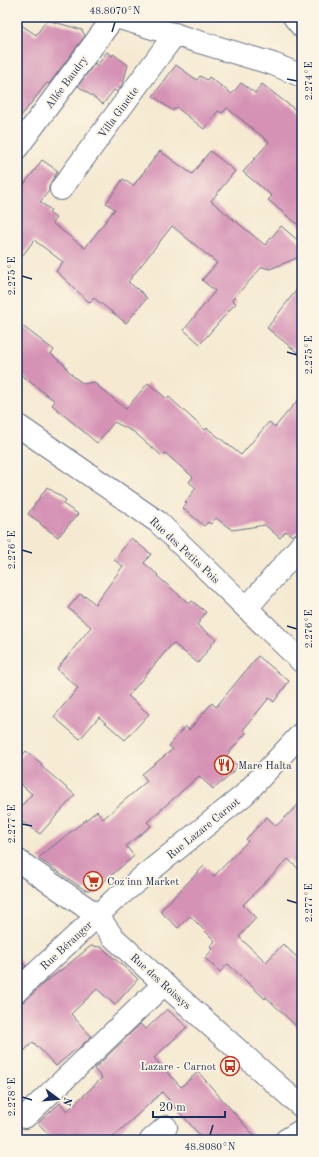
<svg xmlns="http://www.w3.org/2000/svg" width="319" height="1157" font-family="'Old Standard TT',serif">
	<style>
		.building { fill: #d592b5 }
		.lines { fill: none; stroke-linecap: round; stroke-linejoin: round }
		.minor-casing { stroke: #677086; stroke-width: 24 }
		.minor { stroke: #fff; stroke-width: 22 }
		.ticks { fill: none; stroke: #1b2f5e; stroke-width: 1.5 }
		.labels { text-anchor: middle; stroke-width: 3.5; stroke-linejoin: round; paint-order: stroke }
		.street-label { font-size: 11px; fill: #1b2f5e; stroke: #fcf5e5 }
		.poi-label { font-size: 11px; fill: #1b2f5e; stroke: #fcf5e5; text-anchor: start }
		.neatline { fill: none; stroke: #1b2f5e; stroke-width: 1.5 }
		.ticks-label { font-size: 10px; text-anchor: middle; fill: #1b2f5e }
	</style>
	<rect width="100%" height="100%" fill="#fcf5e5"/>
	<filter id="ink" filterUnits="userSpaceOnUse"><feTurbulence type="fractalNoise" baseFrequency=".025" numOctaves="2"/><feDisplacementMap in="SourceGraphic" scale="8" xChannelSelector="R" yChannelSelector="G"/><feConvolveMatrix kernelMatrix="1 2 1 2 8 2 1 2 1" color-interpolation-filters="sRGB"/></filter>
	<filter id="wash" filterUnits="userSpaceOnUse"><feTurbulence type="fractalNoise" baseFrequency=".012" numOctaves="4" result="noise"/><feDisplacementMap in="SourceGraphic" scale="16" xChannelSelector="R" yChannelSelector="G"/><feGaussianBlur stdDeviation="0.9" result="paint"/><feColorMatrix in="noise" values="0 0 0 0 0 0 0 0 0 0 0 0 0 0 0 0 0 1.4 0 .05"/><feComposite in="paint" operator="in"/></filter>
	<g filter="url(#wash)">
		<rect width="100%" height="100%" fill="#f5ead1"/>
		<g id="blocks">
			<g class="building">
				<polygon points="47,20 82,30 85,36 49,84 47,83 17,121 17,22 36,35"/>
				<polygon points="107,52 112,56 113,54 128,65 123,83 117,92 114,90 103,104 78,86 95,63 97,66"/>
				<polygon points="176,65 197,80 200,76 207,80 209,77 232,94 241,83 255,93 262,84 302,115 302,228 268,200 272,196 243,172 269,142 227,108 222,113 218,111 204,129 176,107 173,111 153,96"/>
				<polygon points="160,151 192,174 210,151 235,171 211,201 265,245 281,226 302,244 302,256 270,269 262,267 232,300 236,303 200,344 184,330 215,291 202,280 217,263 172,226 128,282 145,295 144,296 147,298 126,323 94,298 90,303 56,271 63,262 34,240 17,263 17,194 42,160 58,171 51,182 49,187 49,191 40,202 51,210 49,213 56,218 52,223 85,248 115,209 106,203 123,179 133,186"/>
				<polygon points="302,283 302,356 267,328"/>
				<polygon points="17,322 54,350 51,354 66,366 66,368 74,377 84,384 93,382 126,409 148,383 167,399 169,397 205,430 207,428 241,455 269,422 275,427 302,395 302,532 298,532 292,536 286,531 280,538 265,525 232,530 216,518 211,524 208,522 204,526 183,508 187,503 185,502 196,488 189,482 193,477 165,453 162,456 134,432 114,422 97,443 52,405 55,401 17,372"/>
				<polygon points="47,487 66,500 63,504 78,514 58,537 40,524 41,523 28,514"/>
				<polygon points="131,538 151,554 144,563 158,575 157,576 190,604 192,601 206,612 197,625 216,639 198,663 173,643 128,696 149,714 125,740 99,717 80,739 54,717 78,688 57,669 91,627 68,608 80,594 85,597 86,596 95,604 123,566 114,560"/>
				<polygon points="258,656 289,681 274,702 269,698 243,730 246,733 226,756 238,766 225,780 213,789 199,776 147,822 151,826 126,846 134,856 94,890 85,890 38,858 97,811 103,819 147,781 142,774 173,749 169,746 185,726 189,730 212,703 216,707"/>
				<polygon points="26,751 42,764 41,766 75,795 40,834 17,818 17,811 32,794 17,781 17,761"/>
				<polygon points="302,801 302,872 288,859 243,905 256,918 239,937 266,962 283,944 302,962 302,1032 266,997 265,999 228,964 220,972 205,958 213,949 210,946 215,941 190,916 178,928 160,911 204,866 214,876 248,841 246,839 267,817 276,826"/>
				<polygon points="91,946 101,947 138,979 115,1005 97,989 71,1014 91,1036 76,1051 75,1050 56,1066 33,1042 17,1058 17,1003 20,1003 26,1000 45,982 60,971"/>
				<polygon points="17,958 26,966 17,974"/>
				<polygon points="167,1009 187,1027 154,1058 181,1087 198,1072 258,1140 204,1140 162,1092 110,1140 54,1140 38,1123 60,1103 67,1111 102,1078 94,1069 140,1024 146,1029"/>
			</g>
		</g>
	</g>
	<g filter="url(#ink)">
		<use href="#blocks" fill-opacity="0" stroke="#677086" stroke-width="1"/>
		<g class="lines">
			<defs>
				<g id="minor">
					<polyline points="116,17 273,64 302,76"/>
					<polyline points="294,17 302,27"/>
					<polyline points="17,148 114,17"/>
					<polyline points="61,189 175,34"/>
					<polyline points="17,425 158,522 302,662"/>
					<polyline points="247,608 302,544"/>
					<polyline points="17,860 97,915 112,936 164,984 302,1107"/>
					<polyline points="17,991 114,900 244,795 302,733"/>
					<polyline points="25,1117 164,984"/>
					<polyline points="151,1140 166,1127"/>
					<polyline points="286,1140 302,1130"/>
				</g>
			</defs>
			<use href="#minor" class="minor-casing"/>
			<use href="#minor" class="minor"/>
		</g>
	</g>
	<path class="ticks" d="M 112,32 L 115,22M 287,79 L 297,81M 22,276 L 32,279M 287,352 L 297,355M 22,550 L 32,553M 287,626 L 297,629M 22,824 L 32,826M 287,900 L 297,903M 22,1097 L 32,1100M 210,1135 L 213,1125"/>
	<defs>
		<symbol id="restaurant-ring" viewBox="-11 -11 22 22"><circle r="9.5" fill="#fcf5e5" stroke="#c8321e" stroke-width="1.5"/><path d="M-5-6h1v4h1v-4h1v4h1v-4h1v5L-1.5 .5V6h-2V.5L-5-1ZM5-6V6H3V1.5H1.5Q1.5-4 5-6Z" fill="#c8321e"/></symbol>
		<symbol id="supermarket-ring" viewBox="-11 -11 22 22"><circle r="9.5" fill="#fcf5e5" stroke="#c8321e" stroke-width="1.5"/><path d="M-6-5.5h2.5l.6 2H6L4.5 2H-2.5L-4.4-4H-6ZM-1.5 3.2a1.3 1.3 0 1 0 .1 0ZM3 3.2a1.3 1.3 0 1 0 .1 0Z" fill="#c8321e"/></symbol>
		<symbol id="bus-ring" viewBox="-11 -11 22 22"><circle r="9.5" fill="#fcf5e5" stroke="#c8321e" stroke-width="1.5"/><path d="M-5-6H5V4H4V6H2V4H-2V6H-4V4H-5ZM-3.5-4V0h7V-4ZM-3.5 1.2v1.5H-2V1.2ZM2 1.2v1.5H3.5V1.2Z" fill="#c8321e"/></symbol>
	</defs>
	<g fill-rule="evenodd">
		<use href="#restaurant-ring" x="213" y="754" width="22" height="22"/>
		<use href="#supermarket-ring" x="82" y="870" width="22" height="22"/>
		<use href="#bus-ring" x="219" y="1055" width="22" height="22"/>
	</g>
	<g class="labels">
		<g class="street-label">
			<text transform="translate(66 82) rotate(-53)" y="4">Allée Baudry</text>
			<text transform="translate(118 112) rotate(-54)" y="4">Villa Ginette</text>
			<text transform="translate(185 550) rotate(43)" y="4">Rue des Petits Pois</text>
			<text transform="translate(203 828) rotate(-39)" y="4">Rue Lazare Carnot</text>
			<text transform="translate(66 945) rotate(-43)" y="4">Rue Béranger</text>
			<text transform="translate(161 981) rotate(42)" y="4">Rue des Roissys</text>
		</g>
		<g class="poi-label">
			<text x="238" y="769">Mare Halta</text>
			<text x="107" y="885">Coz'inn Market</text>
			<text x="216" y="1070" text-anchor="end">Lazare - Carnot</text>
		</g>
	</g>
	<rect width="319" height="1157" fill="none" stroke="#fcf5e5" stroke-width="44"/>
	<g transform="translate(58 1099) rotate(106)" stroke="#fcf5e5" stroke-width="3" paint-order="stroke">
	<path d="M0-3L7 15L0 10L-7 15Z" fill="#1b2f5e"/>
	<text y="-6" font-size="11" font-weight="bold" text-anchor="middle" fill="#1b2f5e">N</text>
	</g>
	<path d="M153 1111v6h72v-6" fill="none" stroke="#1b2f5e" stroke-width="2"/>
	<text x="159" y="1111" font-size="12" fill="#1b2f5e" stroke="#fcf5e5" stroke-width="3" paint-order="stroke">20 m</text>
	<rect x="22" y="22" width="275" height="1113" class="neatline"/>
	<g class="ticks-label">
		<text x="115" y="14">48.8070°N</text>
		<text transform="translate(308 81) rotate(-90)" y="4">2.274°E</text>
		<text transform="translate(11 276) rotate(-90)" y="4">2.275°E</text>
		<text transform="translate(308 355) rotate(-90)" y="4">2.275°E</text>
		<text transform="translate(11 550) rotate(-90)" y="4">2.276°E</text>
		<text transform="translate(308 629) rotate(-90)" y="4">2.276°E</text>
		<text transform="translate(11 824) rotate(-90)" y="4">2.277°E</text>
		<text transform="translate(308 903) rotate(-90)" y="4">2.277°E</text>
		<text transform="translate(11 1097) rotate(-90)" y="4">2.278°E</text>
		<text x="210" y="1150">48.8080°N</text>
	</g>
</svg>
